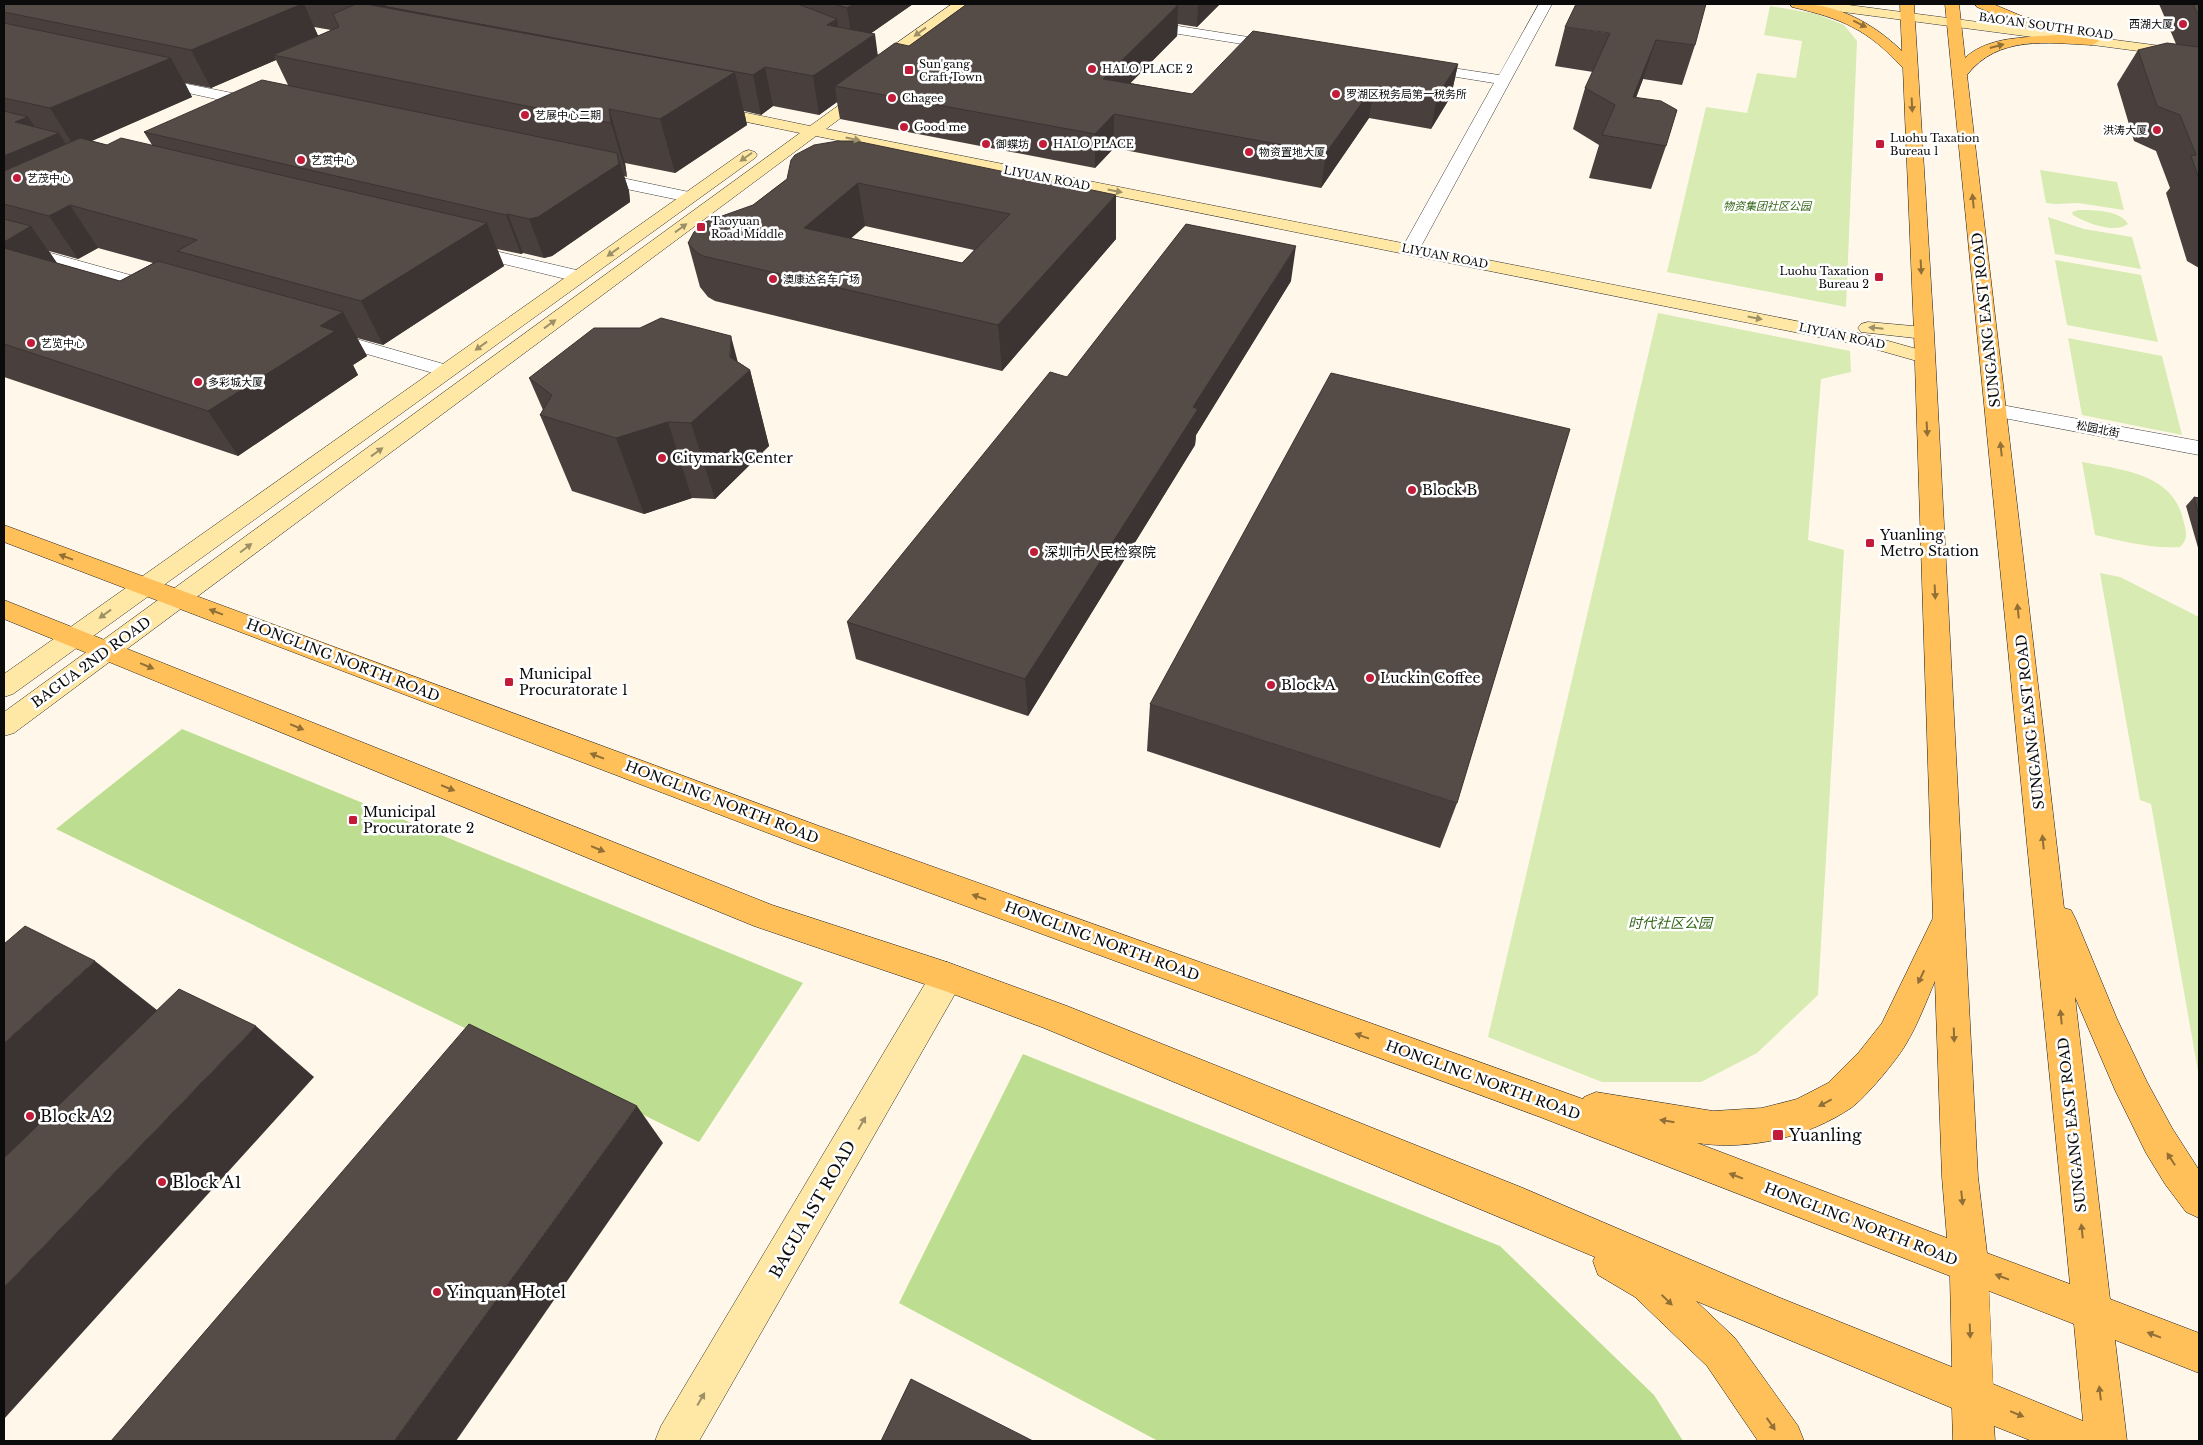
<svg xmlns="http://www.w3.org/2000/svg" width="2203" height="1445" font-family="'Libre Baskerville','Noto Sans SC',serif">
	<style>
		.green { fill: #d7ebb2 }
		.forest { fill: #bddd90 }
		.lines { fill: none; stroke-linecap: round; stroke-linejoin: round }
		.street-casing { stroke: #3e3e3e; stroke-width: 1 }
		.secondary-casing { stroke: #2d2d2d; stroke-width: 1 }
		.primary-casing { stroke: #1c1c1c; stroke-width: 1 }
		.street { fill: #fff; fill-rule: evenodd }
		.secondary { fill: #ffe8a5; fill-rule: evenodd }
		.primary { fill: #ffc05a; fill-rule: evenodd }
		.wall { fill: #49403d; fill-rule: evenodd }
		.shaded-wall { fill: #3c3432 }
		.building { fill: #554b47; stroke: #3c3432; fill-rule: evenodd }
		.oneway { fill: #916f36 }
		.oneway2 { fill: #9d9067 }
		.poi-dot { fill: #c31c3b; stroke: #fff; stroke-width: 2 }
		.labels { text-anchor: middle; stroke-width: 5; stroke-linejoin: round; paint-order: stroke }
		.far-poi-label { font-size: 11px; fill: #0b0b0b; stroke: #fff; text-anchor: start }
		.far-street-label { font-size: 11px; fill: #0b0b0b; stroke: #fff }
		.far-park-label { font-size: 11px; font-style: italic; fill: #346619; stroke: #fff }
		.street-label { font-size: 14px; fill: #0b0b0b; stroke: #fff }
		.poi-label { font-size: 14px; fill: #0b0b0b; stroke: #fff; text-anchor: start }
		.park-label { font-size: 14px; font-style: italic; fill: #346619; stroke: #fff }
		.near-poi-label { font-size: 16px; fill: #0b0b0b; stroke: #fff; text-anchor: start }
		.near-street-label { font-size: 16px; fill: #0b0b0b; stroke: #fff }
	</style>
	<rect width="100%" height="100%" fill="#fff8ea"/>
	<g class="green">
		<polygon points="1770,6 1817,14 1844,25 1857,41 1846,307 1667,272 1706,107 1747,113 1757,73 1796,78 1802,41 1764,35"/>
		<polygon points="2040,170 2117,182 2124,210 2078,203 2056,204 2046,203"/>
		<path d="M 2079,210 C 2094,210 2120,210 2128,224 C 2115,234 2086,223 2073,215 L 2072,212 Z"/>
		<polygon points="2048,217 2084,229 2132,237 2141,269 2055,254"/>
		<polygon points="2055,260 2141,275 2158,342 2067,325"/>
		<polygon points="1658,313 1850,351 1851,372 1821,379 1808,540 1844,550 1818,995 1757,1053 1701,1082 1602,1082 1488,1037"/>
		<polygon points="2068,338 2162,356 2182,435 2082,415"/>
		<path d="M 2082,462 C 2122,470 2172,473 2183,519 C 2186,531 2189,538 2180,547 C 2151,549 2123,541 2095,535 Z"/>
		<polygon points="2100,573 2120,577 2199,617 2199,1077 2151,804 2140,800"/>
	</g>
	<g class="forest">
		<polygon points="182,729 803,983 699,1142 56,829"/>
		<polygon points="1023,1054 1500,1246 1654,1395 1683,1441 1158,1441 899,1303"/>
	</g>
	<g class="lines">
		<defs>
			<g id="street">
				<polygon points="1539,4 1552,4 1419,250 1416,254 1410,255 1404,254 1401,250 1494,83 1419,71 1412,67 1419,63 1499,75"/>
				<polygon points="1140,20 1280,42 1287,46 1280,50 1135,27 1133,24 1135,21"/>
				<polygon points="152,77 262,99 267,101 270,104 267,107 262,109 147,84 145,81 147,78"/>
				<polygon points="589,171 689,192 695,193 698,197 695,201 689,202 583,180 581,176 583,172"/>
				<polygon points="4,240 166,285 168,289 166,293 159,295 4,251"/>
				<polygon points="465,244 585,272 587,276 585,280 578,282 459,253 456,249 459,245"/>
				<polygon points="325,330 454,367 457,371 454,375 447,377 318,340 315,336 318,332"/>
				<polygon points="1996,404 2199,441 2199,455 1988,415 1985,410 1988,405"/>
			</g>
			<g id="secondary">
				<polygon points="952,4 967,4 877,70 867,70 865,67 867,64"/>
				<polygon points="1807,4 1841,4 2199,51 2199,59 1813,8 1808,7"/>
				<polygon points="869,86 874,87 876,90 874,93 826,129 1867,335 1931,353 1934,357 1931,361 1924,363 1864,346 816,136 14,733 4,736 4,712 800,133 703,113 700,110 703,107 708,105 810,126 864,87"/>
				<polygon points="749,150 755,152 757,155 755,158 13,694 4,697 4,674 743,152"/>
				<polygon points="1868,322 1924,327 1931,329 1934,333 1931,337 1924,339 1861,332 1858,328 1861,324"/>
				<polygon points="947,962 959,967 963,977 959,987 699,1441 655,1441 661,1426 935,967"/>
			</g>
			<g id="primary">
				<path d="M 1790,4 C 1833,1 1872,22 1902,51 L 1900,4 L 1914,4 L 1934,333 L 1978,1177 L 1987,1253 L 2070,1284 L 1945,4 L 1959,4 L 1965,58 C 1974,49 1987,44 1999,41 C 2014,37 2091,30 2099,41 L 2092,45 C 2047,43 1998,35 1967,75 L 2064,908 L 2071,910 L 2076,920 L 2117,1019 L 2147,1082 L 2172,1128 L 2199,1170 L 2199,1218 L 2186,1212 L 2165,1184 L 2146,1153 L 2115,1090 L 2075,997 L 2110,1299 L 2199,1333 L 2199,1373 L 2115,1340 L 2127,1441 L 2032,1441 L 1994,1426 L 1995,1441 L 1953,1441 L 1952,1408 L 1696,1301 L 1735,1338 L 1798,1426 L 1804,1441 L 1758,1441 L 1707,1366 L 1635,1297 L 1598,1275 L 1593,1261 L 1595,1257 L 1044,1028 L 945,991 L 754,926 L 4,619 L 4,600 L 772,905 L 947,962 L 1067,1006 L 1523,1188 L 1778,1297 L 1952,1367 L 1950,1276 L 1540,1117 L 797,844 L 4,542 L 4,525 L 819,826 L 1583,1099 L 1584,1097 L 1596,1092 L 1713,1111 L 1762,1108 L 1797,1099 L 1828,1083 L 1859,1052 L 1882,1023 L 1933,918 L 1914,333 L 1903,68 C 1867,29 1843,19 1792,7 ZM 1935,981 L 1942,1177 L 1947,1238 L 1697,1143 C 1749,1151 1808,1137 1851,1108 C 1866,1097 1897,1060 1906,1044 C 1918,1024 1926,1002 1935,981 ZM 1989,1291 L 2074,1324 L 2083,1421 L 1993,1384 Z"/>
				<polygon points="1975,4 1993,4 2024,17 2060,25 2062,28 2055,32 2015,23 1977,7"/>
			</g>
		</defs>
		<use href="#street" class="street-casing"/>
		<use href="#secondary" class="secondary-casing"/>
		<use href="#primary" class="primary-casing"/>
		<use href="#street" class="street"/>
		<use href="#secondary" class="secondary"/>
		<use href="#primary" class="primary"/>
	</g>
	<g class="wall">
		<path d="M 4,4 L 913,4 L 871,33 L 878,56 L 909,46 L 967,4 L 1220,4 L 1197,27 L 1178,24 L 1177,36 L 1130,83 L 1192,94 L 1458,64 L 1451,96 L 1431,129 L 1369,118 L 1321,188 L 1114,148 L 1095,168 L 840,119 L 837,102 L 819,115 L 773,106 L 761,115 L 744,111 L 747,125 L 675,173 L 625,163 L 627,177 L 624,176 L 629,191 L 630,202 L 552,256 L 544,258 L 523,253 L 521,254 L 497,249 L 504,266 L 383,345 L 357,338 L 367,356 L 353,365 L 358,375 L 238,456 L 4,377 ZM 314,27 L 331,30 L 318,36 ZM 276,60 L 288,85 L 144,132 L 152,145 L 107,145 L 92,141 L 192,97 L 185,83 L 211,88 ZM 98,248 L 153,263 L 120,281 L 57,263 L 49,251 L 78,259 Z"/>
		<polygon points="2159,4 2199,4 2199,268 2187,261 2166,193 2170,188 2156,151 2134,141 2117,84 2138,50 2176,44"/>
		<polygon points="1565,27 1695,45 1682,85 1643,79 1636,98 1666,146 1651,189 1589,178 1599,145 1573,129 1585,88 1593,72 1555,66"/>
		<path d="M 787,179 L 1116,195 L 1116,239 L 1002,371 L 715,301 L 708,297 L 700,287 L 688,243 L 753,205 ZM 865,226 L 974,250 L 962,263 L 851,238 Z"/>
		<polygon points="1291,281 1196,435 1195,445 1028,716 856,659 847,622 1067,377"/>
		<polygon points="738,362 750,370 769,446 715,499 692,498 644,514 572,491 540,415 543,410 529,378"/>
		<polygon points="2194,497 2199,498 2199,551 2186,506"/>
		<polygon points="1150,704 1457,803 1440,848 1147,751"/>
	</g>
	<g class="shaded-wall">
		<polygon points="302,4 304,4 320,40 273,55 276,60 211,88 191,50"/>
		<polygon points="361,4 453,4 393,31"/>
		<polygon points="854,4 913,4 853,46 847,8"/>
		<polygon points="1198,4 1220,4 1197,27"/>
		<polygon points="1178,5 1177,36 1103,111 1103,79"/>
		<polygon points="837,19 843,55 875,34 880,72 835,86 837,102 819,115 813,76 827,25"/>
		<polygon points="1656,40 1643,79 1620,138 1633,97"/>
		<polygon points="171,58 192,97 75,148 50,108"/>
		<polygon points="1458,64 1451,96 1431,129 1437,96"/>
		<polygon points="765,67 773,106 761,115 753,75"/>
		<polygon points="735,72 747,125 675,173 660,119"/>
		<polygon points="1374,86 1369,118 1321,188 1326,153"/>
		<polygon points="609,109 625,163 627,177 611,123"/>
		<polygon points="1114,114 1114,148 1095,168 1095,134"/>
		<polygon points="28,117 43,139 59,133 85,174 4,204 4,156 15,122"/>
		<polygon points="617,153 629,191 630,202 552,256 544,258 529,219"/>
		<polygon points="858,183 865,226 813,272 804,228"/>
		<polygon points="1116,195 1116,239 1002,371 998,325"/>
		<polygon points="70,205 98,248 78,259 49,216"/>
		<polygon points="508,214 523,253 521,254 506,215"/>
		<polygon points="487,223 504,266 383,345 361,301"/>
		<polygon points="31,226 61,269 4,256 4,242"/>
		<polygon points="1296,246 1291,281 1196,435 1195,445 1028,716 1025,679 1193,407"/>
		<polygon points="343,312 367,356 353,365 358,375 238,456 208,411 320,326"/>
		<polygon points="731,336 742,378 750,370 769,446 715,499 691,423 730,357"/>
		<polygon points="668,422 692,498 644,514 616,438"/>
		<polygon points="95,961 162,1014 4,1167 4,1043"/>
		<polygon points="256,1026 314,1077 4,1419 4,1287"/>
		<polygon points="637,1106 663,1143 456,1441 394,1441"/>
	</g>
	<g class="building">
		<polygon points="4,4 302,4 191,50 4,12"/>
		<polygon points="356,4 366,4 735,72 660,119 609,109 611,123 273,55 339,27 333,14"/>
		<polygon points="388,4 798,4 837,19 827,25 875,34 813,76 765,67 753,75 383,6"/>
		<polygon points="834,4 854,4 847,8"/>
		<polygon points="967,4 1167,4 1178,5 1103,79 1192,94 1253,31 1458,64 1437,96 1374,86 1326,153 1114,114 1095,134 835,86 895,43 909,46"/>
		<polygon points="1576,4 1706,4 1695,45 1656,40 1633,97 1661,101 1677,110 1666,146 1602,135 1615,105 1585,88 1610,33 1565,27"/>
		<polygon points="2193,4 2199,4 2199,13 2197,13"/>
		<polygon points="4,23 171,58 50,108 4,98"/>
		<polygon points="2167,43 2199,47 2199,179 2191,156 2196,155 2180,115 2157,106 2138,50"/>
		<polygon points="262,80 617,153 619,164 538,217 529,219 508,214 506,215 144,132"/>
		<polygon points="4,111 28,117 15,122 59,133 4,156"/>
		<polygon points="80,138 107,145 121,138 487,223 361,301 177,251 197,240 70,205 49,216 4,204 4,171"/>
		<path d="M 838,141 L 856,141 L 1116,195 L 998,325 L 703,256 L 696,252 L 688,243 L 694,232 L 705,222 L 753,205 L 787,179 L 791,160 L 795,155 L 814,145 ZM 858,183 L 1010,214 L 962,263 L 804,228 Z"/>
		<polygon points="4,219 31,226 4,242"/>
		<polygon points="1186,224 1296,246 1193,407 1198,409 1025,679 847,622 1050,372 1067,377"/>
		<polygon points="4,248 120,281 158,261 343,312 320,326 335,331 208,411 4,344"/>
		<polygon points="661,318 731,336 730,357 750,370 691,423 668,422 616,438 540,415 552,395 529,378 594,328 640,328"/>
		<polygon points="1331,373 1570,429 1457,803 1150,704"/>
		<polygon points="2194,497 2199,498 2199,516"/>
		<polygon points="25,926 95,961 4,1043 4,944"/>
		<polygon points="179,989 256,1026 4,1287 4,1158"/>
		<polygon points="469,1024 637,1106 394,1441 111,1441"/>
		<polygon points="911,1379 1033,1441 881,1441"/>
	</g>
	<defs><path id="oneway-solid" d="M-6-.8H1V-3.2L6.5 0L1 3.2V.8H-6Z" transform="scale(1.25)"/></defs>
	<g class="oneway">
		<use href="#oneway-solid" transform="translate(1860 24) rotate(26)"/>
		<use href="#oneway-solid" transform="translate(1997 46) rotate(-15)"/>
		<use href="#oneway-solid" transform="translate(1912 105) rotate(87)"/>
		<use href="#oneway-solid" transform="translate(1973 201) rotate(-96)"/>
		<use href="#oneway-solid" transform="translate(1921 267) rotate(87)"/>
		<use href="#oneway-solid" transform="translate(1927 429) rotate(87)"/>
		<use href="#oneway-solid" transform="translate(2001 449) rotate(-96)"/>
		<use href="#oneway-solid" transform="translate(66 557) rotate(-160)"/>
		<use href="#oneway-solid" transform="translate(1935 592) rotate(87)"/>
		<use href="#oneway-solid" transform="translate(2018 611) rotate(-96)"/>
		<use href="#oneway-solid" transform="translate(216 612) rotate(-159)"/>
		<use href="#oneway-solid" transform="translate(147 666) rotate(22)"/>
		<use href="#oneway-solid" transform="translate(297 727) rotate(22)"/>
		<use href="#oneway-solid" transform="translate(597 756) rotate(-159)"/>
		<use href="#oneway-solid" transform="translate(448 788) rotate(22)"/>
		<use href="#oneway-solid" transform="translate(2043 842) rotate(-96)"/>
		<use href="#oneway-solid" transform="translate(598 849) rotate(22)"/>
		<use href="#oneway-solid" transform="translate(979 897) rotate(-160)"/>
		<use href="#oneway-solid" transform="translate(1921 977) rotate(115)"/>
		<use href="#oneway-solid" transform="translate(2061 1017) rotate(-96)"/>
		<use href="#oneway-solid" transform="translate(1954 1035) rotate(88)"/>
		<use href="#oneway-solid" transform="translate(1362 1036) rotate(-160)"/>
		<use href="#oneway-solid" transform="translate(1825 1103) rotate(152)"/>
		<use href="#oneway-solid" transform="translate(1667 1121) rotate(-171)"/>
		<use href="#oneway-solid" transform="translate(2171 1159) rotate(-123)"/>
		<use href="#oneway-solid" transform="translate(1736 1176) rotate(-159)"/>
		<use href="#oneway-solid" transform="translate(1962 1198) rotate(84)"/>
		<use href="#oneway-solid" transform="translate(2082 1231) rotate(-96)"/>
		<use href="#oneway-solid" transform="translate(2002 1277) rotate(-159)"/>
		<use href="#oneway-solid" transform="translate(1667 1300) rotate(44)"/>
		<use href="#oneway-solid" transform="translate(1970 1331) rotate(88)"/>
		<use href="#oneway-solid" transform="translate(2154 1335) rotate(-159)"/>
		<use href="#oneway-solid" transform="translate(2100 1393) rotate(-97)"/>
		<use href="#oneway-solid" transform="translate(2017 1414) rotate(22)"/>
		<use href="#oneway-solid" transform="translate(1771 1424) rotate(55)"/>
	</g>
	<g class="oneway2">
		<use href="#oneway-solid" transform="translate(920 32) rotate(144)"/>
		<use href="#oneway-solid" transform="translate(853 139) rotate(11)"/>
		<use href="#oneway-solid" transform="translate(746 157) rotate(145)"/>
		<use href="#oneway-solid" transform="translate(1115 191) rotate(11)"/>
		<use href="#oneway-solid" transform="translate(681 228) rotate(-36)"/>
		<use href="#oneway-solid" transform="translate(613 252) rotate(144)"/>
		<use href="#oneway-solid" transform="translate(1755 318) rotate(11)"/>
		<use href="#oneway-solid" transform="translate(550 324) rotate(-36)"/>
		<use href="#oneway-solid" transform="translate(1876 328) rotate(-174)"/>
		<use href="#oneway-solid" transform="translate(481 346) rotate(144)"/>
		<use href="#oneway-solid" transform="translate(377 452) rotate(-36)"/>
		<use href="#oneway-solid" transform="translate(246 548) rotate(-37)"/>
		<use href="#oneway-solid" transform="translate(105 614) rotate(144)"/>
		<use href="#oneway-solid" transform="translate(862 1123) rotate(-60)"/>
		<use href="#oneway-solid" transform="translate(701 1399) rotate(-60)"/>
	</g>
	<g class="poi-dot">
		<circle cx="2183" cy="24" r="5"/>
		<circle cx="1092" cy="69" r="5"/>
		<rect x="904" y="65" width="10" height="10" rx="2.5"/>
		<circle cx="1336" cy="94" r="5"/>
		<circle cx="892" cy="98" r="5"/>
		<circle cx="525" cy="115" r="5"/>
		<circle cx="904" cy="127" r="5"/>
		<circle cx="2157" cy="130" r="5"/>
		<circle cx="986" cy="144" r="5"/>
		<circle cx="1043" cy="144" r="5"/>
		<rect x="1875" y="139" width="10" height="10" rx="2.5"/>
		<circle cx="1249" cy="152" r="5"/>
		<circle cx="301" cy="160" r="5"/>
		<circle cx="17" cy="178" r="5"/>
		<rect x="696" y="222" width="10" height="10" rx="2.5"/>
		<rect x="1874" y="272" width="10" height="10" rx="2.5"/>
		<circle cx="773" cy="279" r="5"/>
		<circle cx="31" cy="343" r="5"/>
		<circle cx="198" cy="382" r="5"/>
		<circle cx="662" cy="458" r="5"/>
		<circle cx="1412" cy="490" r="5"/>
		<rect x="1865" y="538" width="10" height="10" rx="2.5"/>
		<circle cx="1034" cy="552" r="5"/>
		<circle cx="1370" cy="678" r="5"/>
		<rect x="504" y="677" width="10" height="10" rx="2.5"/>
		<circle cx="1271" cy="685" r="5"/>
		<rect x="348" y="815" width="10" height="10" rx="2.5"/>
		<circle cx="30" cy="1116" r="5"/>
		<rect x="1772" y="1129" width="12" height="12" rx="2.5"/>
		<circle cx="162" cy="1182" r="5"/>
		<circle cx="437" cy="1292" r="5"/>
	</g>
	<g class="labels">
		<g class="far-poi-label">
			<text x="2173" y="28" text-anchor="end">西湖大厦</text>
			<text x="919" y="68">Sun'gang<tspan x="919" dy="13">Craft Town</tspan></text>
			<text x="1102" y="73">HALO PLACE 2</text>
			<text x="1346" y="98">罗湖区税务局第一税务所</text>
			<text x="902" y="102">Chagee</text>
			<text x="535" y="119">艺展中心二期</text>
			<text x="914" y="131">Good me</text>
			<text x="2147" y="134" text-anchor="end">洪涛大厦</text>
			<text x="1890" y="142">Luohu Taxation<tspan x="1890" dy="13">Bureau 1</tspan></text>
			<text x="996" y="148">御蝶坊</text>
			<text x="1053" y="148">HALO PLACE</text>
			<text x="1259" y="156">物资置地大厦</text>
			<text x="311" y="164">艺赏中心</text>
			<text x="27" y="182">艺茂中心</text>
			<text x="711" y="225">Taoyuan<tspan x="711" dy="13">Road Middle</tspan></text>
			<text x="1869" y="275" text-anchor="end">Luohu Taxation<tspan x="1869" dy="13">Bureau 2</tspan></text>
			<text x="783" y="283">澳康达名车广场</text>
			<text x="41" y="347">艺览中心</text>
			<text x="208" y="386">多彩城大厦</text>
		</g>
		<g class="far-street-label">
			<text transform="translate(2046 26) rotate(8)" y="4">BAO'AN SOUTH ROAD</text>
			<text transform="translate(1047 178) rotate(11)" y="4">LIYUAN ROAD</text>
			<text transform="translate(1445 256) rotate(11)" y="4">LIYUAN ROAD</text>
			<text transform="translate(1842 336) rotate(12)" y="4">LIYUAN ROAD</text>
			<text transform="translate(2098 429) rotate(11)" y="4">松园北街</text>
		</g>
		<g class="far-park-label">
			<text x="1767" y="210">物资集团社区公园</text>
		</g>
		<g class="street-label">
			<text transform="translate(1986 320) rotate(-96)" y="5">SUNGANG EAST ROAD</text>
			<text transform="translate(343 660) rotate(21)" y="5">HONGLING NORTH ROAD</text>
			<text transform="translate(91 662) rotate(-36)" y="5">BAGUA 2ND ROAD</text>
			<text transform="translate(2030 722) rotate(-96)" y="5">SUNGANG EAST ROAD</text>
			<text transform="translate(722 802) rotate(21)" y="5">HONGLING NORTH ROAD</text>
			<text transform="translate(1102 941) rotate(20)" y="5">HONGLING NORTH ROAD</text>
			<text transform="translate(1483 1080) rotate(20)" y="5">HONGLING NORTH ROAD</text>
			<text transform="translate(2072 1125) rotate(-96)" y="5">SUNGANG EAST ROAD</text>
			<text transform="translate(1861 1224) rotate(21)" y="5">HONGLING NORTH ROAD</text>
		</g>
		<g class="poi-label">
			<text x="672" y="463">Citymark Center</text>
			<text x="1422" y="495">Block B</text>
			<text x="1880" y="540">Yuanling<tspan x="1880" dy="16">Metro Station</tspan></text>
			<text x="1044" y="557">深圳市人民检察院</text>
			<text x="519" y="679">Municipal<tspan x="519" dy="16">Procuratorate 1</tspan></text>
			<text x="1380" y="683">Luckin Coffee</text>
			<text x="1281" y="690">Block A</text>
			<text x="363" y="817">Municipal<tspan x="363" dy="16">Procuratorate 2</tspan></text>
		</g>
		<g class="park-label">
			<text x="1670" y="928">时代社区公园</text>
		</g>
		<g class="near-poi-label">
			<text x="40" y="1122">Block A2</text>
			<text x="1789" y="1141">Yuanling</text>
			<text x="172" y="1188">Block A1</text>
			<text x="447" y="1298">Yinquan Hotel</text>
		</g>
		<g class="near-street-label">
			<text transform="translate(812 1209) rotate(-60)" y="6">BAGUA 1ST ROAD</text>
		</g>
	</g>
	<rect width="2203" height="1445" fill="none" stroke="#0b0b0b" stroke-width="10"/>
</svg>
